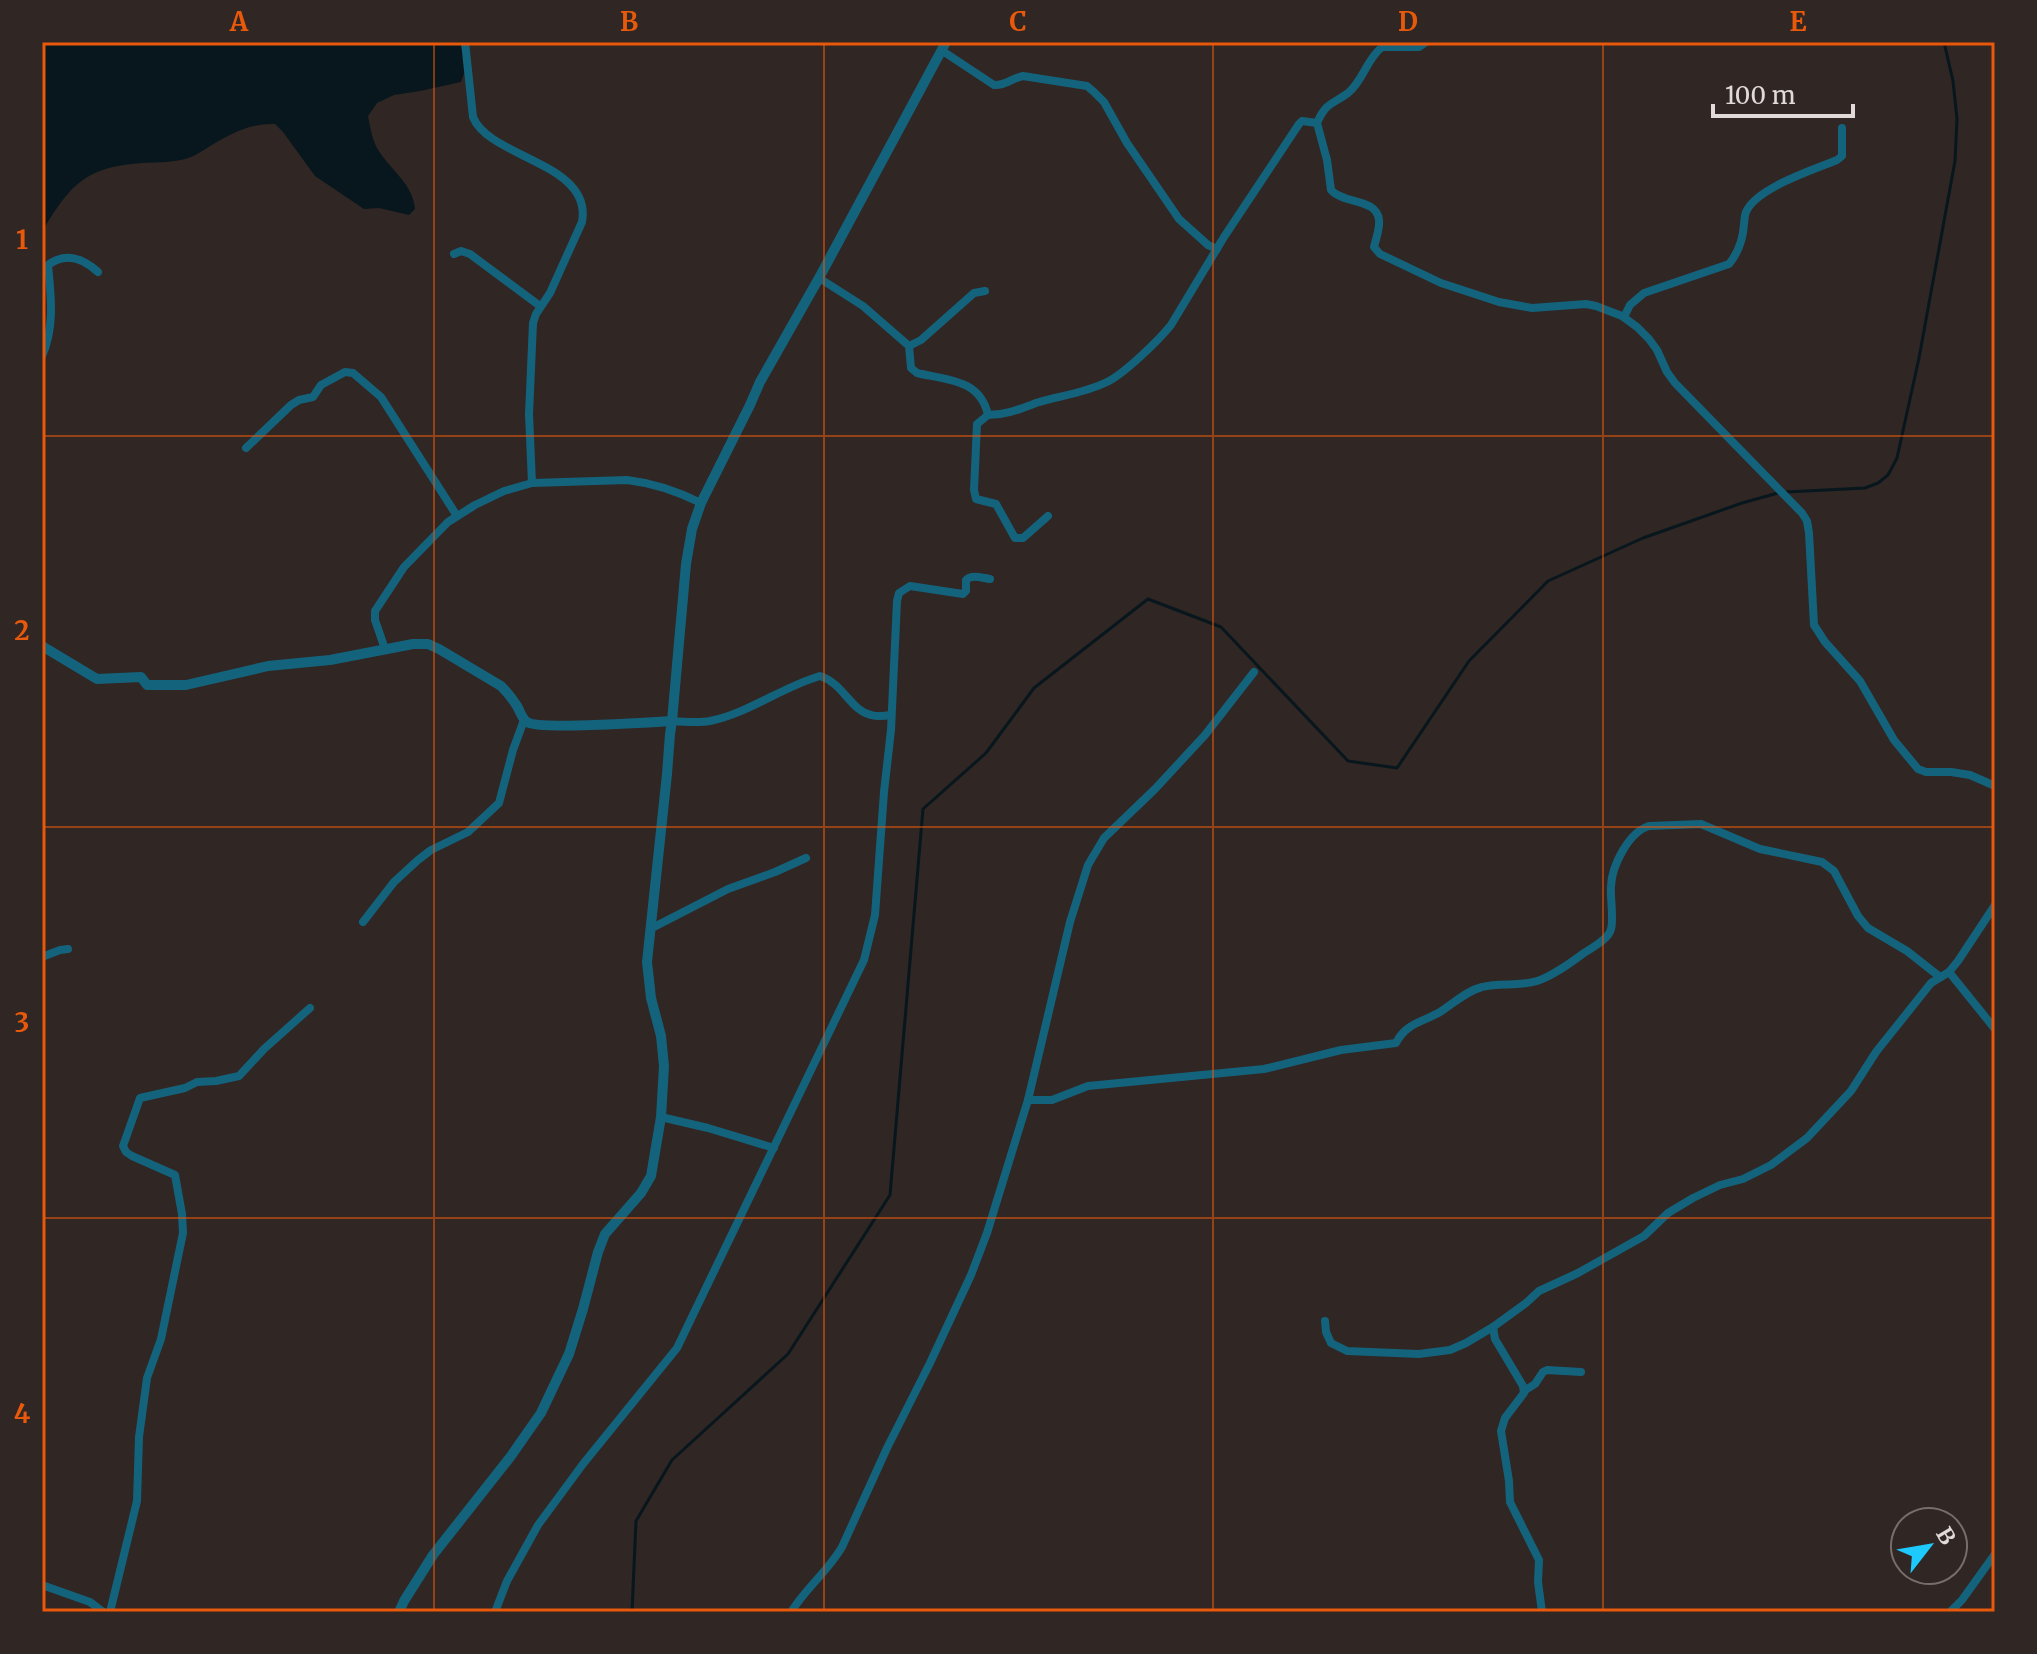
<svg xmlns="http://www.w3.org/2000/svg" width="2037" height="1654" font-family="Merriweather,serif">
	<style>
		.water { fill: #08171d }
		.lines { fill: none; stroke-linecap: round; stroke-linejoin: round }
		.stream { stroke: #08171d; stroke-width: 3 }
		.minor { stroke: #14637c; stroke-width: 8 }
		.tertiary { stroke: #14637c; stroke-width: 10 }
		.grid { fill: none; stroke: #e8590c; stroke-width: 2; stroke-opacity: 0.55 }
		.neatline { fill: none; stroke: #e8590c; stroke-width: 3 }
		.grid-label { font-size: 26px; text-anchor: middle; font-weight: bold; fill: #e8590c }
	</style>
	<rect width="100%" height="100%" fill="#302623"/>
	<path class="water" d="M 42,42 L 461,42 L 465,71 L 461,82 L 420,91 L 394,95 L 377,103 L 368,116 C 370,127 372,138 377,148 C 389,169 413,183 415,209 L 409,215 L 379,208 L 364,209 L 315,176 L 283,132 L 275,124 C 248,123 229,135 207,148 C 202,151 196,155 191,157 C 176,163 157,162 142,163 C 85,167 70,185 42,232 Z"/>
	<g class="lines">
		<g class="stream">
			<polyline points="1786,492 1865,488 1878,483 1888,475 1897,458 1919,358 1955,161 1957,119 1953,81 1944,42"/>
			<polyline points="632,1612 636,1521 672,1460 788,1354 890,1195 923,809 986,753 1034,688 1148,599 1221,627 1348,761 1397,768 1469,661 1548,581 1643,538 1742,503 1778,493"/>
		</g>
		<g class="minor">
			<path d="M 465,42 L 473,117 C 489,158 593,163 582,222 L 550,293 L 536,314 L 533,323 L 529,414 L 532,483"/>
			<path d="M 941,50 L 994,85 C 1005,86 1012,78 1023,76 L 1087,86 L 1094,92 L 1104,102 L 1127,143 L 1179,219 L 1208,245 L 1217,249"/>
			<path d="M 1317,123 C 1326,102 1332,105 1348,93 C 1363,81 1366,60 1382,47 L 1419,47 L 1426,42"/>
			<polyline points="454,254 461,251 470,254 540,306"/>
			<path d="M 819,278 L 863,306 L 909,346 L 911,368 L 917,373 C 947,380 980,379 988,415 L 977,424 L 974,490 L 976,499 L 996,504 L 1015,538 L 1023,538 L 1048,516"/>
			<path d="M 1624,317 L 1630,305 L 1644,293 L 1729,264 C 1739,252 1743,239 1744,224 C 1745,218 1744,217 1746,212 C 1756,188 1813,170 1837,160 L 1842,156 L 1842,128"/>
			<polyline points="909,346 921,340 974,293 985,291"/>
			<path d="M 42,356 C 55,327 51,296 48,265 C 65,252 83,258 98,272"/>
			<path d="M 988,415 C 1006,415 1020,409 1036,403 C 1059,396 1085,393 1107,382 C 1124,374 1159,340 1171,325 L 1224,237 L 1299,124 L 1302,121 L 1317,123 L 1327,160 L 1331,190 C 1343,204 1377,198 1379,220 C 1380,229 1376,238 1374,247 L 1380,254 L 1441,283 L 1499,302 L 1532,308 L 1586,304 L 1596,306 L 1622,316 L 1637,327 L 1649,339 L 1657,350 L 1667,372 L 1675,383 L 1802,513 L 1807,521 L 1809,533 L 1814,625 L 1825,642 L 1860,681 L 1894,740 L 1918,769 L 1926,772 L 1951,772 L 1970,775 L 1995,786"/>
			<polyline points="246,448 291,405 299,400 313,397 321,385 345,372 353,373 381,397 457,516"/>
			<path d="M 385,649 L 375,620 L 375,611 L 404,567 L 448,522 L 475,505 L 504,491 L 532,483 L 627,480 C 653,483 677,491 701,503"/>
			<path d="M 672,721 C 685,722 698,723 710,721 C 749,713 782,687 820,676 C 843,683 851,711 871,715 C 878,717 885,716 891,715"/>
			<polyline points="363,922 394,882 418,860 431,850 468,832 499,803 513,750 524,720"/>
			<polyline points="652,928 728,889 775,872 806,858"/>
			<polyline points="42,957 60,950 68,949"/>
			<polyline points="1949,972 1995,1029"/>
			<path d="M 1028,1100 L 1052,1100 L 1088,1086 L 1264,1069 L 1341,1050 L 1396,1043 C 1406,1023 1423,1022 1440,1012 C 1453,1004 1466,991 1482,987 C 1499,982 1519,987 1537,981 C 1553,976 1570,963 1584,953 C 1593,947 1609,939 1611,929 C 1614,919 1610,897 1611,886 C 1612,865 1629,832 1649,826 L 1701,824 L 1760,849 L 1822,862 L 1834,871 L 1858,916 L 1868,928 L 1907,951 L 1940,977"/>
			<polyline points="661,1117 708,1128 774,1148"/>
			<polyline points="1325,1321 1326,1332 1331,1343 1347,1351 1419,1354 1450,1350 1466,1343 1493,1327 1526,1303 1539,1291 1578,1273 1644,1236 1668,1213 1693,1198 1720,1185 1743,1179 1771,1165 1807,1138 1851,1091 1876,1052 1931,983 1949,972 1958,961 1995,905"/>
			<polyline points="1493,1327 1495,1339 1523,1386 1524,1393 1505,1418 1501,1431 1509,1481 1510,1502 1539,1560 1538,1582 1542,1612"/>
			<polyline points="1524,1391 1535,1384 1543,1372 1547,1370 1581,1372"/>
			<polyline points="42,1585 90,1602 103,1612"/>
			<polyline points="110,1612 137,1501 139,1437 147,1378 161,1339 183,1233 182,1214 175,1175 132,1156 126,1152 123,1146 140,1098 185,1088 197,1082 216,1081 239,1076 264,1049 310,1008"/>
			<path d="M 495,1612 L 507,1581 L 538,1525 L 583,1464 L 677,1348 L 864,960 L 875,915 L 884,792 L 891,730 L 897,601 L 899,593 L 910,586 L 963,594 L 966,591 L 966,580 C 972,574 982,578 990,579"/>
			<path d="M 791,1612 C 806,1588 828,1571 842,1547 L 887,1448 L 930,1363 L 971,1275 L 987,1233 L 1028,1100 L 1070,922 L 1088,865 L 1104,838 L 1155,789 L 1205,735 L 1254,672"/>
			<polyline points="1950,1612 1962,1600 1995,1554"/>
		</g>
		<g class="tertiary">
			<path d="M 42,646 L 97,679 L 141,677 L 147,685 L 186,685 L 268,666 L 330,660 L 413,644 L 428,644 L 439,649 L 501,686 C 507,692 512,698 517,706 C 520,711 522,719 527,722 C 537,730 652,722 672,721"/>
			<polyline points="399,1612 404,1601 433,1555 511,1456 541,1413 569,1354 583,1309 598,1252 605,1234 641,1193 651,1176 661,1117 664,1066 661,1036 651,998 647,962 667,774 670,734 672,721 686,564 692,529 701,503 750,405 760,382 819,278 946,42"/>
		</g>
	</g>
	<path class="grid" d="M 434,42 L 434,1612M 824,42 L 824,1612M 1213,42 L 1213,1612M 1603,42 L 1603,1612M 42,436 L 1995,436M 42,827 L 1995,827M 42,1218 L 1995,1218"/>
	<rect width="2037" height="1654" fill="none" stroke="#302623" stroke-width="88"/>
	<g transform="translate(1929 1546) rotate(59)"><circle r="38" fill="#302623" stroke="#776e6b" stroke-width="2"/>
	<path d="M0-6L14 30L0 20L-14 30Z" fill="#1dc9fd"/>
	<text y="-12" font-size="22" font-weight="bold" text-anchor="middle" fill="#e1dad8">B</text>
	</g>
	<path d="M1713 104v12h140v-12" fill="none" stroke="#e1dad8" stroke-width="4"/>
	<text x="1725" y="104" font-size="24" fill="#e1dad8" stroke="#302623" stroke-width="6" paint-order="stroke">100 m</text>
	<rect x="44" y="44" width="1949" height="1566" class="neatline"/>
	<g class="grid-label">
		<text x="239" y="31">A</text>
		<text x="629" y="31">B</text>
		<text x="1018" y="31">C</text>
		<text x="1408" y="31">D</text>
		<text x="1798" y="31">E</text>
		<text x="22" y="249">1</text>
		<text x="22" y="640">2</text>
		<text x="22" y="1032">3</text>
		<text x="22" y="1423">4</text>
	</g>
</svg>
